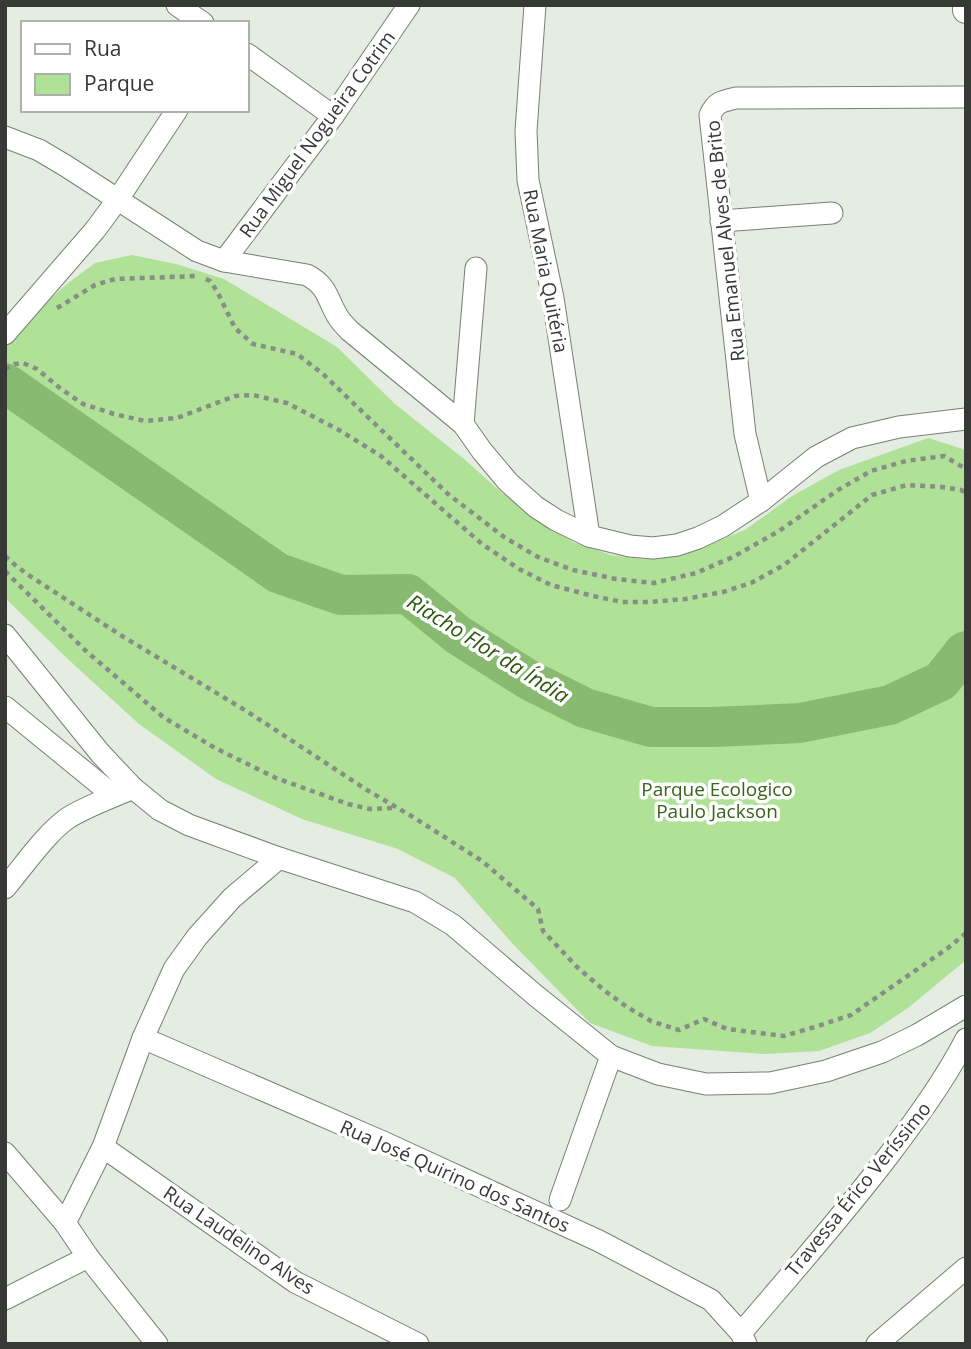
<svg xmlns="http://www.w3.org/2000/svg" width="971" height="1349" font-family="'Open Sans',sans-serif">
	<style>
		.green { fill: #afe197 }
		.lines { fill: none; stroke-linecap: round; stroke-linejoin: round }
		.river { stroke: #89ba71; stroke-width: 40 }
		.minor-casing { stroke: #797f76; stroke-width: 23 }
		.tertiary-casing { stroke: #797f76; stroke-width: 28 }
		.path { stroke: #898d87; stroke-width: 4.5; stroke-dasharray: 5 5; stroke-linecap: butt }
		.minor { stroke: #fff; stroke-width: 21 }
		.tertiary { stroke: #fff; stroke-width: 26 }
		.labels { text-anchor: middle; stroke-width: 7; stroke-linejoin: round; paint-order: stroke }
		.street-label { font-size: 19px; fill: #363935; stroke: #fff }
		.park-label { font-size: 19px; fill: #37641b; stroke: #fff }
		.water-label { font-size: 21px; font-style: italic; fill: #2b580b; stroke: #fff }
	</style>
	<rect width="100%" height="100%" fill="#e5ece2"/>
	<polygon class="green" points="132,255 176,264 224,279 337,347 395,404 464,459 502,493 573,542 611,555 642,559 684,554 745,530 792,496 839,470 928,438 966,450 966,960 908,1008 870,1033 819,1051 765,1054 652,1046 590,1023 511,942 455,878 398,849 302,819 216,779 139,724 70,661 5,598 5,339 67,284 95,263"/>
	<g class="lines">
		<polyline class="river" points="5,383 278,573 341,595 408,594 458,635 529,680 585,708 651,727 713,727 800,723 890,705 941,681 963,653 966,651"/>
		<defs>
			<g id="minor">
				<polyline points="177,5 203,23"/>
				<polyline points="535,5 526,131 528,180 553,298 589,536"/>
				<polyline points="247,54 333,116"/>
				<path d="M 5,137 L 39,150 L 66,166 L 197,251 L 224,261 L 307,275 C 328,286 327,299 338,317 C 341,322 346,327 350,331 L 463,424 L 482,451 L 508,482 L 536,507 L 556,520 L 589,536 L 630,546 L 653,548 L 677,545 L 698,538 L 723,526 L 761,501 L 816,457 L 852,438 L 899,427 L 966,419"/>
				<polyline points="721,221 832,213"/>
				<polyline points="224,261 333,116 409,5"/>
				<polyline points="5,334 95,230 118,199 177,110"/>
				<polyline points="463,424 476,268"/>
				<path d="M 761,501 L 745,434 L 710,115 C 716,102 722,101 736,98 L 966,97"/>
				<polyline points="5,635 100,753 133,788 160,810 189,825 279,858 415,902 453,925 535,995 611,1056 658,1074 706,1084 770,1083 826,1071 882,1052 917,1035 966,1006"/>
				<polyline points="5,707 114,796"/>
				<path d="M 5,888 C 22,868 47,832 68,818 C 87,806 113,797 133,788"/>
				<polyline points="143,1038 383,1142 599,1241 711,1300 741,1333 746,1344"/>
				<polyline points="103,1147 295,1282 418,1344"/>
				<polyline points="5,1153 65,1223 88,1257 157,1344"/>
				<polyline points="560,1200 611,1056"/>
				<polyline points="65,1223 103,1147 143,1038 174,969 197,937 232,898 279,858"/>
				<polyline points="5,1299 88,1257"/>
				<path d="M 741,1333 C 791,1274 842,1217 889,1155 C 917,1118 944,1081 966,1039"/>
				<polyline points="877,1344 966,1268"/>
			</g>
			<polyline id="tertiary" points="966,5 966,10"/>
		</defs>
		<use href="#minor" class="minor-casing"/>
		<use href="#tertiary" class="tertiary-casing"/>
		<g class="path">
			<polyline points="206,279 210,281 217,291 235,328 253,344 297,354 323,374 448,494 504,537 538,557 573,570 616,579 654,583 696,573 733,557 779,531 838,490 871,471 906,461 944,456 966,469"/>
			<polyline points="57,308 95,285 115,279 198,276"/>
			<polyline points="5,369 15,364 23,363 37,369 61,389 83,404 114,414 145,421 177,418 235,396 253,395 287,403 339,430 381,456 482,544 519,569 551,585 593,596 622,602 650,602 685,599 723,592 751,583 784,565 872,495 907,485 942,487 961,490 966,493"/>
			<polyline points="5,556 15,565 27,574 122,636 248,712 367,790 413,817 482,861 538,909 543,931 578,968 605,991 627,1007 651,1021 679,1030 704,1019 727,1029 784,1036 818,1026 851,1015 948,948 966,933"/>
			<polyline points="5,571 86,651 163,717 215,748 276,778 348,804 370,809 395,808"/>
		</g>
		<use href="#minor" class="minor"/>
		<use href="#tertiary" class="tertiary"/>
	</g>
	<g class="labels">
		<g class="street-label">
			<text transform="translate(317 134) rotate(-54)" y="7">Rua Miguel Nogueira Cotrim</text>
			<text transform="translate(725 241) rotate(-96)" y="7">Rua Emanuel Alves de Brito</text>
			<text transform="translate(546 271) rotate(79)" y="7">Rua Maria Quitéria</text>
			<text transform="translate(455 1176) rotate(24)" y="7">Rua José Quirino dos Santos</text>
			<text transform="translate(858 1189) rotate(-51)" y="7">Travessa Érico Veríssimo</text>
			<text transform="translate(239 1240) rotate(34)" y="7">Rua Laudelino Alves</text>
		</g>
		<g class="park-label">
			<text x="717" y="796">Parque Ecologico<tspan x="717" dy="22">Paulo Jackson</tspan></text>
		</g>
		<g class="water-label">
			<text transform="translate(488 649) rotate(32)" y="7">Riacho Flor da Índia</text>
		</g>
	</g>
	<rect width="971" height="1349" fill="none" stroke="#363935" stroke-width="14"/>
	<rect x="21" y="21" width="228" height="91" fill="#ffffff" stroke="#afb0ae" stroke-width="2"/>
	<rect x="35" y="44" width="35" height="10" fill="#ffffff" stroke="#afb0ae" stroke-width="2"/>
	<text x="84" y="56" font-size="21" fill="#363935">Rua</text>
	<rect x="35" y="74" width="35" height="21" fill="#afe197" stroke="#afb0ae" stroke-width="2"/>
	<text x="84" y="91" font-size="21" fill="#363935">Parque</text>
</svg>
